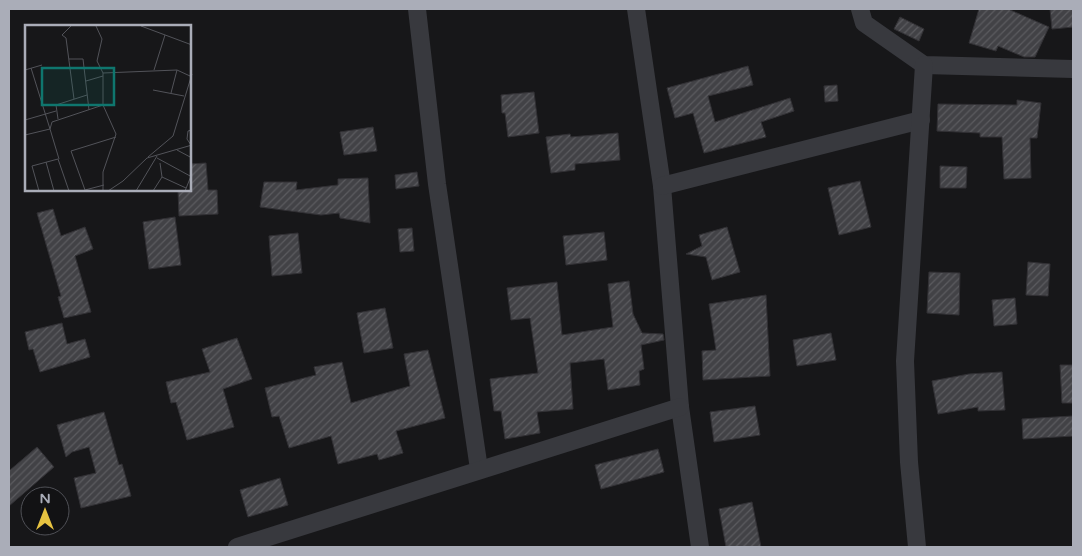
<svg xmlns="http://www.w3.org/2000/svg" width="1082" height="556" font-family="'Varela Round',sans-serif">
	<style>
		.building { fill: url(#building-hatch); stroke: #323135 }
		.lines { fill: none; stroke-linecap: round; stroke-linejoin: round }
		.minor { stroke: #38393e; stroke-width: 18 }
		.inset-road { fill: none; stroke: #525359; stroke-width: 1 }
		.view { fill: #0f766e; fill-opacity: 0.15; stroke: #0f766e; stroke-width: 2.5 }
		.inset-edge { fill: none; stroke: #aaadb8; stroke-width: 2.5 }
	</style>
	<defs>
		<pattern id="building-hatch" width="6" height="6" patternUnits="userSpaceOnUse" patternTransform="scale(1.25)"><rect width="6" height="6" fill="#424246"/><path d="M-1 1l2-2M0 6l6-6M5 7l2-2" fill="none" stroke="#5b5b5f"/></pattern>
	</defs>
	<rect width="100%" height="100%" fill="#171719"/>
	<g class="building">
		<polygon points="979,9 1008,9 1049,27 1035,57 1024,57 998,46 996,51 969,43"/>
		<polygon points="1050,9 1073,9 1073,27 1052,29"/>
		<polygon points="900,17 924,29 919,41 894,29"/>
		<polygon points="748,66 753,85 708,96 715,122 790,98 794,111 761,122 766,137 704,153 693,113 675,118 667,88"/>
		<polygon points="837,85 838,101 825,102 824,86"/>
		<polygon points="534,92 539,133 508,137 505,113 502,113 501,95"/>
		<polygon points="1017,100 1041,103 1037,138 1030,138 1031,178 1004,179 1002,137 980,137 980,133 937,131 938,104 1017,105"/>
		<polygon points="373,127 377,151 344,155 340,132"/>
		<polygon points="618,133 620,160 575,164 575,170 551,173 546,137 570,134 571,137"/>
		<polygon points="206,163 208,190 217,190 218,214 179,216 178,190 190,190 190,164"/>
		<polygon points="940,166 967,167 966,188 940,188"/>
		<polygon points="417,172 419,186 396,189 395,175"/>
		<polygon points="368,178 370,223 340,218 339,213 321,215 260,207 264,182 297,182 296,190 338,185 338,179"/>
		<polygon points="860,181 871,227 839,235 828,188"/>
		<polygon points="53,209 61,236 85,227 93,249 75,256 91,312 64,318 58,297 61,296 37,213"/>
		<polygon points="175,217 181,265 149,269 143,222"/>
		<polygon points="727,227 740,272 712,280 706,257 686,254 702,246 699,235"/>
		<polygon points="412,228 414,251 400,252 398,229"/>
		<polygon points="604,232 607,260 566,265 563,236"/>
		<polygon points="298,233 302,273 272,276 269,236"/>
		<polygon points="1028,262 1050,264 1048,296 1026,295"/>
		<polygon points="929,272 960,273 959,315 927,313"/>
		<polygon points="629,281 633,314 642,333 663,334 664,340 641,345 644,369 639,371 640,385 608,390 604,359 570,363 573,409 537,412 540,433 505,439 501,411 494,411 490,379 538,373 530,318 511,320 507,288 557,282 562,335 613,327 608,284"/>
		<polygon points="766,295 770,376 703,380 702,351 716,350 709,304"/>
		<polygon points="1015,298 1017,324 994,326 992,300"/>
		<polygon points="385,308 393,348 364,353 357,313"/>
		<polygon points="62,323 67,344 85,339 90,357 40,372 33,349 29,350 25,332"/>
		<polygon points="831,333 836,360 797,366 793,340"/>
		<polygon points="237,338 252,379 223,389 234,427 187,440 176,402 171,403 166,382 210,372 202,349"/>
		<polygon points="428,350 445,418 396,431 403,453 379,460 377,454 338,464 331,436 289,448 279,416 272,417 265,388 316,375 314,367 342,362 351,403 410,386 404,354"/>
		<polygon points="1060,365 1073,365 1073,403 1062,403"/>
		<polygon points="1002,372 1005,410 978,411 978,407 938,414 932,381 969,374"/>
		<polygon points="755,406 760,435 714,442 710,412"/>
		<polygon points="104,412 119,465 122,464 131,496 81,508 74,478 96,473 89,447 72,452 66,457 57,425"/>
		<polygon points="1073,416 1073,436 1023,439 1022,419"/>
		<polygon points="37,447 54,467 9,506 9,471"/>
		<polygon points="658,449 664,472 601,489 595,465"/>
		<polygon points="280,478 288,505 248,517 240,490"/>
		<polygon points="752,502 761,547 726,547 719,509"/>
	</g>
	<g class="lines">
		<g class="minor">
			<polyline points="417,9 437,184 479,469"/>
			<polyline points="636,9 662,186 680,407 700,547"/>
			<polyline points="860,9 864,23 924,65 1073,69"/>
			<polyline points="662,186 921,120"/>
			<polyline points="237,547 680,407"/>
			<polyline points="917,547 909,462 905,361 924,65"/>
		</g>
	</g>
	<g transform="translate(25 25)">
		<rect width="166" height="166" fill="#171719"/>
		<path class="inset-road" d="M 46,1 L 37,10 L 41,13 L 49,74M 71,1 L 77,14 L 72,36 L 78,48 L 78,80 L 91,109 L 78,147 L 78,166M 116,1 L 167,20M 44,34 L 58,34 L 64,85M 0,45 L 17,40M 129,45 L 140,10M 78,48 L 152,45 L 165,51M 61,56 L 78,51M 128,65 L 159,71M 146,68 L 152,45M 33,94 L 31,80 L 62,70M 0,95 L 31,86M 0,110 L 25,104 L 6,43M 166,120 L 162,114 L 163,106 L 167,105M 152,125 L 167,133M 123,132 L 148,111 L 167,49M 132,133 L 167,152M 34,134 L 25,104 L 27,97 L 78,80M 21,137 L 29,166M 137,152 L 161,163M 79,160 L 60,165 L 46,126 L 91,112M 14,166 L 7,141 L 33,134 L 44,166M 83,166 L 98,156 L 122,133 L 167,120M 111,166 L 132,131M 128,166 L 137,152 L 135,138M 160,166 L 166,151"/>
		<path class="view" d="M 17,43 L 89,43 L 89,80 L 17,80 Z"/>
		<rect width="166" height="166" class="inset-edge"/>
	</g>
	<rect width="1082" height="556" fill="none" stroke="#aaadb8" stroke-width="20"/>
	<g transform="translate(45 511)"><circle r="24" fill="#121214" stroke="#4f5056"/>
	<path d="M0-4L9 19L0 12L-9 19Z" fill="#e7c341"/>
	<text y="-8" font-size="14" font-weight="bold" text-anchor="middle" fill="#aaadb8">N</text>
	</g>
</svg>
